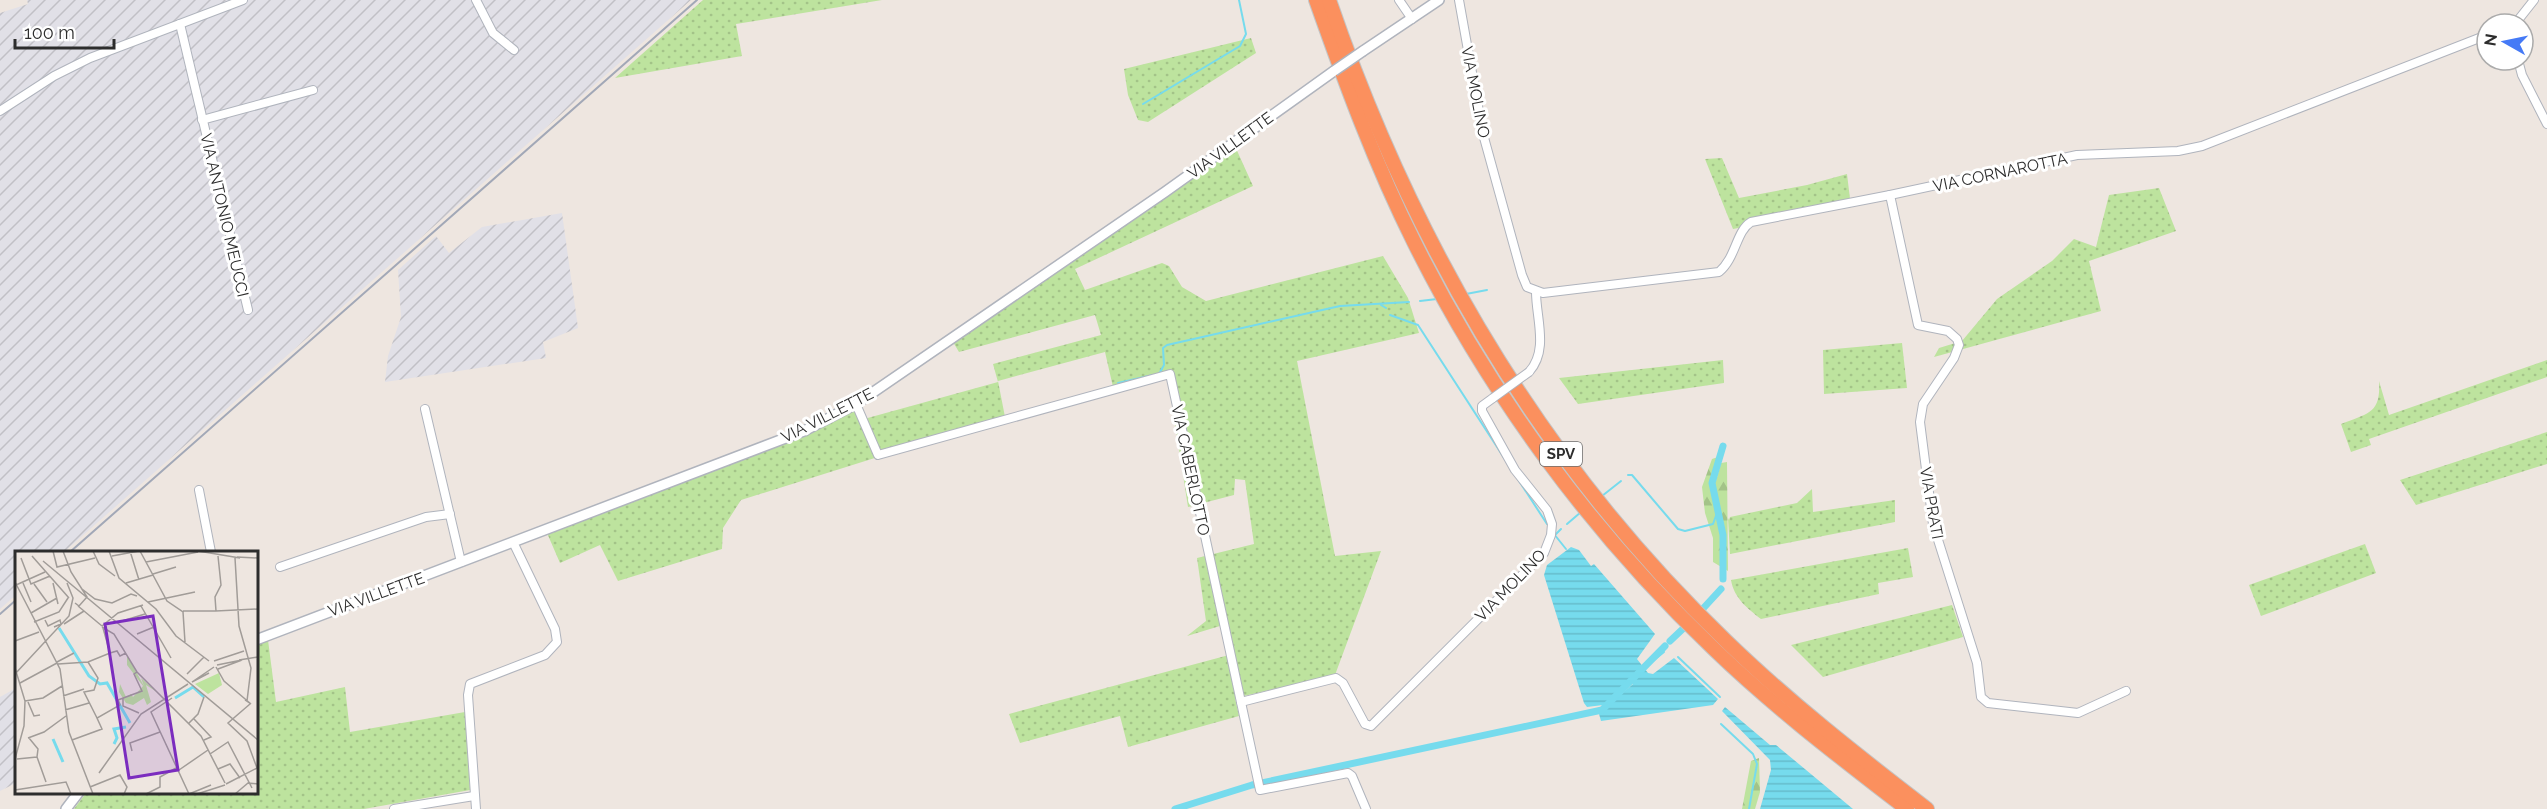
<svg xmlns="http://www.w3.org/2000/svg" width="2547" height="809" font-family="Raleway,sans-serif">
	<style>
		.industrial { fill: url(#industrial-furrows) }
		.grass { fill: url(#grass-dots) }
		.forest { fill: url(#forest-firs) }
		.water { fill: url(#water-rules) }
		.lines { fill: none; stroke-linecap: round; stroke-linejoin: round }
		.stream { stroke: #76dbed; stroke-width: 2 }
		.canal { stroke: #76dbed; stroke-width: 7 }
		.minor-casing { stroke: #b0b4bd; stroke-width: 10 }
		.tertiary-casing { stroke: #b0b4bd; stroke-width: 12 }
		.motorway-casing { stroke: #c4c4c4; stroke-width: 16 }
		.minor { stroke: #fff; stroke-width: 8 }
		.tertiary { stroke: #fff; stroke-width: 9 }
		.motorway { stroke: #fb905e; stroke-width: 14 }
		.rail { stroke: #a2a8b7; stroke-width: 2 }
		.minor-bridge-casing { stroke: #b0b4bd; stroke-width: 10; stroke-linecap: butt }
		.tertiary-bridge-casing { stroke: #b0b4bd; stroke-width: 12; stroke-linecap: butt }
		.minor-bridge { stroke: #fff; stroke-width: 8 }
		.tertiary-bridge { stroke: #fff; stroke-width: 9 }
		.labels { text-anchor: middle; stroke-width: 6; stroke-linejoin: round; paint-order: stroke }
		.shield { fill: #fff; stroke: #6c6c6c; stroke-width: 1.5 }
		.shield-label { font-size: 15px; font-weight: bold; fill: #2d2d2d }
		.street-label { font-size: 16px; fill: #2d2d2d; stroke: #fff }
		.inset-river { fill: none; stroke: #76dbed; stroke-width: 3 }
		.inset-road { fill: none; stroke: #a19c98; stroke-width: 1.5 }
		.view { fill: #7b2cbf; fill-opacity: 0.15; stroke: #7b2cbf; stroke-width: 3 }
		.inset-edge { fill: none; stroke: #2d2d2d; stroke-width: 3 }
	</style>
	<defs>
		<pattern id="industrial-furrows" width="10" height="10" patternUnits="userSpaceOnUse" patternTransform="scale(1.5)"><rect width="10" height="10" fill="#e1e0e7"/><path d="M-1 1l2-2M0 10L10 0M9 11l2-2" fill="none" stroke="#c1c0c6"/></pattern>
		<pattern id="grass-dots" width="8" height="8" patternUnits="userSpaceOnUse" patternTransform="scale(1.5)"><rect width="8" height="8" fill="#bde39e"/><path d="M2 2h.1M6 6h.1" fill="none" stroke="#a3c388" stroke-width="1.8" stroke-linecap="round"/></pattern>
		<pattern id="forest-firs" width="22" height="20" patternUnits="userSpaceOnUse" patternTransform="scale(1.5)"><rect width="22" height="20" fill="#bde39e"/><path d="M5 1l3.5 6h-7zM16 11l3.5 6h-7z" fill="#a3c388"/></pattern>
		<pattern id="water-rules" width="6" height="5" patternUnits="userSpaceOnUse" patternTransform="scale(1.5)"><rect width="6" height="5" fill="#76dbed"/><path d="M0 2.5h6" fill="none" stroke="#66bccc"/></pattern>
	</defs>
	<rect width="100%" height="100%" fill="#eee6e0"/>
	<g class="industrial">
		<polygon points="27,0 691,0 64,552 16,552 16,595 0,609 0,13 28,4"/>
		<polygon points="562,213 578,328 543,342 546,358 385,382 388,356 401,317 398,270 436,236 449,253 482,227"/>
		<polygon points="16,688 16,783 0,791 0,697"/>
	</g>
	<g class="grass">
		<polygon points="703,0 882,0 736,24 742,56 615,78"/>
		<polygon points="1251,38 1256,53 1148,122 1138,120 1128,95 1124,69"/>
		<polygon points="1234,144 1253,186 1075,269 1085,290 1162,263 1169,266 1182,287 1206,301 1383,256 1408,298 1419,333 1297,361 1335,556 1381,551 1335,675 1235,698 1239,716 1128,747 1120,716 1020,743 1009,714 1229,655 1220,626 1187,636 1206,621 1197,558 1254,544 1245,480 1235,479 1234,495 1188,507 1168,379 1113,387 1105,352 998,381 1005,417 741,500 723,528 722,549 618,581 600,545 560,563 547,533 859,405 864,419 998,382 993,364 1101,335 1095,315 959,352 953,342"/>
		<polygon points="1722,158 1739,198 1807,185 1847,174 1851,207 1733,229 1705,159"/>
		<polygon points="2159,188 2176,231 2089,261 2101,311 1934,357 1939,348 1962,341 1997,299 2052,261 2074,239 2096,247 2109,195"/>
		<polygon points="1902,343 1907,388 1824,394 1823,350"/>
		<polygon points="1723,360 1724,383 1578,404 1559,378"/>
		<path d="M 2547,360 L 2547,377 L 2369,439 L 2371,445 L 2351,452 L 2341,424 C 2368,413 2381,414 2379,381 L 2389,415 Z"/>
		<polygon points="2547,432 2547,464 2416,505 2400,480"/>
		<polygon points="1812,489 1813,512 1895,500 1895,522 1730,554 1728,518 1729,520 1730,517 1797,503"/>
		<polygon points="2365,544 2376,573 2261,616 2249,585"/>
		<path d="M 1908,548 L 1913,577 L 1878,583 L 1879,594 L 1761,619 C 1747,608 1734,598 1731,580 Z"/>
		<polygon points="1952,605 1963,637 1823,677 1791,645"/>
		<polygon points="268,640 276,702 345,687 350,732 465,712 470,790 364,809 74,809 86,793 256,792 257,644"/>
	</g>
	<g class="forest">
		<polygon points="1721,456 1716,481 1721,463 1727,462 1728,571 1713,562 1713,538 1705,513 1702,487 1712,459"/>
		<polygon points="1759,758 1760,792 1755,809 1742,809 1751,761"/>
	</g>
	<g class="water">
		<polygon points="1571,547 1579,550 1591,566 1594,564 1655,634 1637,659 1648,673 1653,674 1674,658 1718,699 1713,705 1601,721 1599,714 1633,684 1629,680 1603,705 1587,707 1584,703 1544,575 1547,565"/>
		<polygon points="1725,707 1770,745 1776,745 1853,809 1760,809 1771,770 1770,760 1722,711"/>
	</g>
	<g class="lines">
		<g class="stream">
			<polyline points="1143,104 1240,46 1246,34 1239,0"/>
			<polyline points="1466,294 1487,290"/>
			<polyline points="1420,301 1437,299"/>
			<polyline points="1381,305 1386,308"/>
			<polyline points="1390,315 1418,325 1547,524"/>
			<polyline points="1159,374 1164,365 1163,348 1167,345 1340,306 1409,302"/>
			<polyline points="1118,383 1153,375"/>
			<polyline points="1628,475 1632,475 1678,529 1685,531 1713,524 1717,513"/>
			<polyline points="1602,496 1621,481"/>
			<polyline points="1567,524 1581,512"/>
			<polyline points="1554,534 1566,549"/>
			<polyline points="1555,535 1561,529"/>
			<polyline points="1678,657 1720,697"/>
			<polyline points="1648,665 1664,652"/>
			<polyline points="1721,724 1753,754 1757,764 1749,809"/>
		</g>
		<g class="canal">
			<polyline points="1723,446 1712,483 1723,535 1723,579"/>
			<polyline points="1698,614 1721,589"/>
			<polyline points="1670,641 1688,624"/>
			<polyline points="1175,809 1252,785 1602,710 1665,646"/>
		</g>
		<defs>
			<g id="minor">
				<polyline points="476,0 493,33 514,50"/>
				<polyline points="1399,0 1412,19"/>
				<path d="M 1459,0 L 1483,134 L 1522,275 L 1527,287 L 1543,293 L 1719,272 C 1736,258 1736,231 1751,222 L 1890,195 L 2077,155 L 2178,151 L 2202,146 L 2487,35"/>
				<polyline points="180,24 248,310"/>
				<polyline points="2515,24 2534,0"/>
				<polyline points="2518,60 2522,75 2547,124"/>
				<polyline points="0,111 54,76 90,58 243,0"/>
				<polyline points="202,120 313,90"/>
				<polyline points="1890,195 1918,325 1948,331 1957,339 1959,345 1954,358 1923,404 1920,422 1933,524 1977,663 1981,697 1988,703 2078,713 2126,691"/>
				<path d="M 1529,372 C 1549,350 1536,318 1536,292"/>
				<polyline points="856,404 878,455 1170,374 1260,790 1348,773 1352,776 1366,809"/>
				<polyline points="425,409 461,562"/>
				<polyline points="199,490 211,552"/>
				<polyline points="280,567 426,517 450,514"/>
				<polyline points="1241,702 1336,678 1343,683 1365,724 1371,726 1544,553 1551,535 1552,524 1547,510 1515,470 1482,411 1482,406 1493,398"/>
				<polyline points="394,809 474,796"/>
				<polyline points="476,809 468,695 470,684 545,655 557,642 555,629 513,542"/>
			</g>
			<g id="tertiary">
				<polyline points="1363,51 1439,0"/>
				<polyline points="256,640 804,431 856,404 1165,192 1334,71"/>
				<polyline points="66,809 79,792"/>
			</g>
			<g id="motorway">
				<path d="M 1316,0 C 1345,82 1375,164 1414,242 C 1489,393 1591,532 1714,649 C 1774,707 1841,758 1907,809"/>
				<path d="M 1329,0 C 1412,242 1540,463 1726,641 C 1789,702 1858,756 1927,809"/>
			</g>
		</defs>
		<use href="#minor" class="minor-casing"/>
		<use href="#tertiary" class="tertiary-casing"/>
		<use href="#motorway" class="motorway-casing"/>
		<use href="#minor" class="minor"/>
		<use href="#tertiary" class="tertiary"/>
		<use href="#motorway" class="motorway"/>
		<g class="rail">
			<polyline points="70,552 697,0"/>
			<polyline points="0,614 16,600"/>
		</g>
		<defs>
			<polyline id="minor-bridge" points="1493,398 1529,372"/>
			<polyline id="tertiary-bridge" points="1334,71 1363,51"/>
		</defs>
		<use href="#minor-bridge" class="minor-bridge-casing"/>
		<use href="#tertiary-bridge" class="tertiary-bridge-casing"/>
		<use href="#minor-bridge" class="minor-bridge"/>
		<use href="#tertiary-bridge" class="tertiary-bridge"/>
	</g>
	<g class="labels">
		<rect class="shield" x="1540" y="442" width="42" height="24" rx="4.5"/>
		<g class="shield-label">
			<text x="1561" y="459">SPV</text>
		</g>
		<g class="street-label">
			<text transform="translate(1476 92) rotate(79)" y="6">VIA MOLINO</text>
			<text transform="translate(1230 145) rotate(-36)" y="6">VIA VILLETTE</text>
			<text transform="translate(2000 172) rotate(-12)" y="6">VIA CORNAROTTA</text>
			<text transform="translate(225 215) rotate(77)" y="6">VIA ANTONIO MEUCCI</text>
			<text transform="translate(827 415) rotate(-27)" y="6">VIA VILLETTE</text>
			<text transform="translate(1191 470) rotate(78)" y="6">VIA CABERLOTTO</text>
			<text transform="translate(1932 503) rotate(80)" y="6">VIA PRATI</text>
			<text transform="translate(1510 585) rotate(-46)" y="6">VIA MOLINO</text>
			<text transform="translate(376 594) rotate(-20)" y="6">VIA VILLETTE</text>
		</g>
	</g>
	<g transform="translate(15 551)">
		<rect width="243" height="243" fill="#eee6e0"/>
		<path d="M 112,104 L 129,135 L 126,127 L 142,141 L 131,134 L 136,151 L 132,154 L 129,147 L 118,154 L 111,152 L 104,141 L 105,133 L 111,146 L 116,143 L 118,146 L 128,135 L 112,114 ZM 204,122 L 207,134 L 193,143 L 180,133 Z" fill="#bde39e"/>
		<path class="inset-river" d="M 44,77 L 74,125 L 85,133 L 92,132 L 115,172M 160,147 L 178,136 L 189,146M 38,188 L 48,211M 99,193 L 102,187 L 99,178 L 111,176"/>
		<path class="inset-road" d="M 38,0 L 42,16 L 80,7M 48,0 L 56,21 L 72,46 L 64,55 L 60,52M 78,0 L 84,13 L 100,25M 94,0 L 104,27 L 141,58 L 161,85 L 194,110M 115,0 L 124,29M 125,0 L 152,50 L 168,61 L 170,91M 183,0 L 225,7M 17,5 L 54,47M 97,5 L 124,0M 203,5 L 206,34 L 200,46 L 201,60 L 243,58M 222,6 L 243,7M 6,7 L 16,33 L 35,25M 220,7 L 224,75 L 236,117 L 232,150M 28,10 L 243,189M 131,11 L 183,1M 138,23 L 161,16M 0,31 L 45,118 L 54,181 L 78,243M 8,32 L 16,51M 38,32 L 43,53M 111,32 L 138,24M 19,33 L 32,51M 1,34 L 30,21M 67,38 L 80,48 L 97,52 L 116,43 L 122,45M 133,51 L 180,41M 63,55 L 87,75M 126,55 L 156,107M 168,60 L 201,60M 16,62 L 42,47M 30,69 L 33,75 L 45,69 L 46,73 L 39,76M 107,70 L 130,63M 19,71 L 44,61 L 53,47M 49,73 L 69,60M 87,75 L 103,62 L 128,54M 87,76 L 99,83 L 122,121 L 186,185 L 210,232M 88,77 L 95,102M 122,83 L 139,76M 0,90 L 24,81M 224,109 L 243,106M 199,110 L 229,100M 42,111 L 59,102M 73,111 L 83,127 L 79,139 L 69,141 L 82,167M 43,113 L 73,111 L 95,102 L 102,100 L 105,105 L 111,102M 202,114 L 227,109 L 203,118M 201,116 L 209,130 L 236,153 L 230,149M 0,117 L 10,150 L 9,175 L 0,208M 194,122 L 177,131 L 199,116M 0,123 L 54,65 L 58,47 L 52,32M 172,123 L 189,106M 5,132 L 42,112M 48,145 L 69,138M 108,147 L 108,155 L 124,162M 157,147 L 136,161 L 174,243M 10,150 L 28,147 L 47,135M 13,151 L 19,165 L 25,164M 235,153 L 213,172 L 232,190 L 242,217M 50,159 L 74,152M 179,168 L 196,186 L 189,189M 173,173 L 183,163 L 189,146M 13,187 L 29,181 L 51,165M 14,187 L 23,198 L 22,206 L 31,231M 57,189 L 87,178 L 82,167 L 105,154 L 103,149 L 127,140 L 119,123 L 122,121M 117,200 L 115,192 L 145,181M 195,203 L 213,191 L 237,237M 2,208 L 22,206M 203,218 L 215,213 L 225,227M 164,219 L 193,199M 84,222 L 126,163 L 173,133M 211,233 L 242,217M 75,236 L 105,224 L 112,236 L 109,243M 0,239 L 51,231 L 56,243M 131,243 L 145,236 L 145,226 L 161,217M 174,243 L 196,234M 182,243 L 210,234M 220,243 L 233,232 L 243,233"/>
		<path class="view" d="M 138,65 L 163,219 L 114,227 L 90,73 Z"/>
		<rect width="243" height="243" class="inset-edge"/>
	</g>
	<g transform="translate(2505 42) rotate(279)"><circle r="28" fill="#ffffff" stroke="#ababab" stroke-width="1.5"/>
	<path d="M0-4.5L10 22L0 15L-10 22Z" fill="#457af6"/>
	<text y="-9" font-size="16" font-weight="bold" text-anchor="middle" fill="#2d2d2d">N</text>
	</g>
	<path d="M15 39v9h99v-9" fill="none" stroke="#2d2d2d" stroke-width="3"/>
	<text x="24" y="39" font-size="18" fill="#2d2d2d" stroke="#ffffff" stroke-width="4.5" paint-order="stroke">100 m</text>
</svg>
